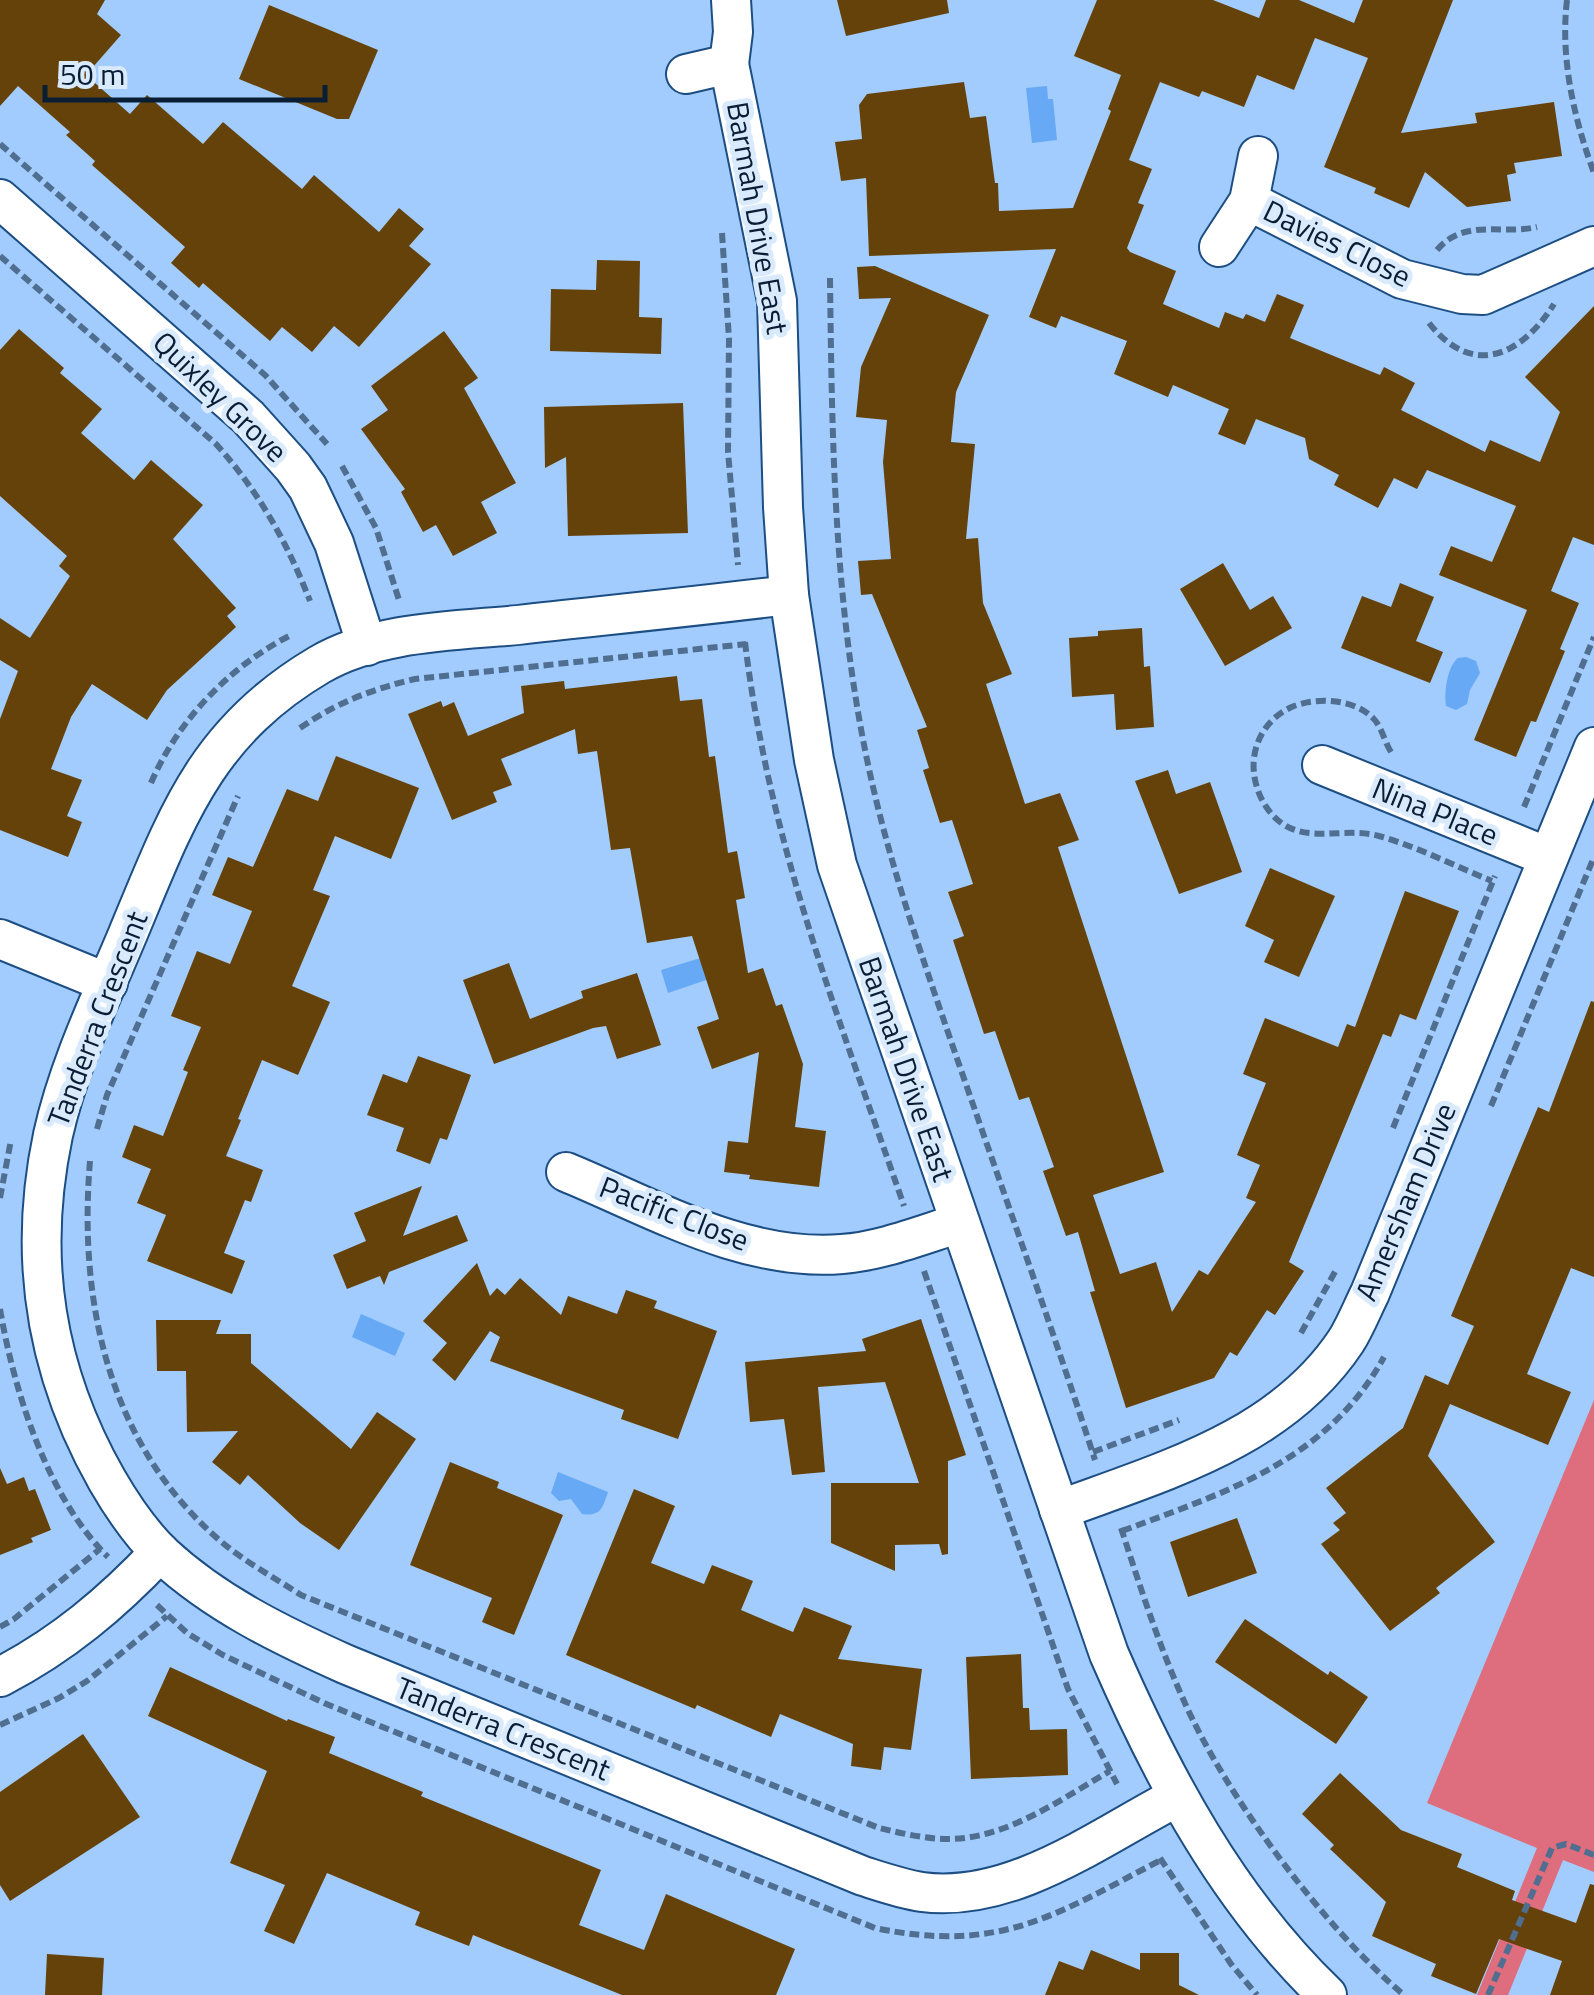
<svg xmlns="http://www.w3.org/2000/svg" width="1594" height="1995" font-family="'Titillium Web',sans-serif">
	<style>
		.green { fill: #de6d7d }
		.water { fill: #67a9f4 }
		.building { fill: #654209 }
		.lines { fill: none; stroke-linecap: round; stroke-linejoin: round }
		.minor-casing { stroke: #1c4e83; stroke-width: 42 }
		.path { stroke: #4f6e90; stroke-width: 6; stroke-dasharray: 10 5; stroke-linecap: butt }
		.minor { stroke: #fff; stroke-width: 38 }
		.labels { text-anchor: middle; stroke-width: 10; stroke-linejoin: round; paint-order: stroke }
		.street-label { font-size: 30px; fill: #091e35; stroke: #daeafd }
	</style>
	<rect width="100%" height="100%" fill="#a2ccfd"/>
	<polygon class="green" points="1594,1400 1594,1872 1563,1860 1508,1995 1477,1995 1537,1848 1427,1803"/>
	<g class="water">
		<polygon points="1047,86 1048,99 1053,99 1057,140 1032,143 1026,88"/>
		<path d="M 1458,658 L 1466,657 L 1476,661 L 1480,673 L 1470,690 L 1467,704 L 1456,710 L 1446,706 C 1444,692 1447,667 1458,658 Z"/>
		<polygon points="717,953 724,974 668,993 661,970"/>
		<polygon points="361,1314 405,1333 395,1356 352,1337"/>
		<path d="M 558,1472 L 608,1492 C 603,1507 601,1517 582,1514 L 571,1499 L 559,1501 L 551,1493 Z"/>
	</g>
	<g class="building">
		<polygon points="0,0 105,0 97,14 121,35 86,75 130,114 147,95 203,144 223,122 302,189 314,175 379,232 399,208 424,229 409,246 431,264 359,347 334,326 312,352 282,327 270,341 203,283 199,288 171,263 185,247 92,165 95,161 66,135 70,132 18,86 0,106"/>
		<polygon points="837,0 947,0 949,13 846,36"/>
		<polygon points="1097,0 1213,0 1259,18 1266,0 1299,0 1354,23 1363,0 1453,0 1401,133 1477,123 1475,113 1554,102 1562,156 1514,163 1516,173 1507,175 1511,201 1467,207 1425,172 1409,208 1374,193 1376,188 1324,167 1368,58 1315,38 1294,90 1257,75 1244,107 1202,91 1199,97 1160,82 1129,160 1152,169 1138,203 1144,205 1127,248 1130,252 1176,271 1163,304 1219,328 1225,312 1243,319 1246,314 1265,322 1277,294 1304,305 1290,338 1380,375 1384,367 1415,383 1401,410 1485,452 1490,440 1540,462 1560,412 1525,377 1594,306 1594,545 1573,537 1551,591 1579,603 1560,649 1565,651 1536,722 1531,721 1516,757 1474,740 1527,610 1439,575 1451,546 1492,562 1516,506 1427,470 1417,489 1394,478 1378,508 1334,485 1339,475 1309,459 1305,438 1256,419 1245,445 1218,434 1229,409 1173,385 1168,397 1114,374 1127,341 1061,316 1056,328 1029,317 1056,249 869,256 866,178 841,181 835,142 862,139 859,105 867,94 964,82 970,118 986,116 995,183 998,183 999,211 1073,208 1111,111 1108,109 1121,75 1074,56"/>
		<polygon points="269,5 378,50 349,119 337,119 239,79"/>
		<polygon points="597,260 640,261 639,317 662,318 661,354 550,351 551,289 596,290"/>
		<polygon points="875,266 989,315 956,392 951,442 975,444 966,539 978,538 983,603 1012,674 986,684 1025,804 1060,793 1079,840 1058,847 1164,1172 1093,1195 1120,1274 1156,1262 1172,1312 1199,1270 1208,1275 1256,1202 1246,1198 1260,1165 1237,1155 1266,1083 1243,1074 1265,1018 1338,1047 1347,1024 1355,1027 1405,891 1459,911 1416,1020 1400,1014 1391,1037 1383,1034 1289,1262 1304,1271 1275,1315 1267,1310 1237,1356 1230,1352 1214,1378 1126,1408 1090,1292 1095,1291 1078,1232 1066,1236 1043,1171 1054,1167 1029,1097 1019,1100 995,1031 984,1034 953,940 964,936 948,892 973,884 952,820 940,823 923,770 929,768 917,730 927,727 872,594 861,595 858,561 891,559 883,462 887,420 856,417 861,367 891,298 859,299 857,267"/>
		<polygon points="19,329 64,368 60,373 102,409 81,433 134,480 151,460 203,505 173,539 236,608 227,616 236,627 167,690 147,720 92,684 71,717 51,769 82,780 67,816 82,822 68,857 0,830 0,719 18,671 0,660 0,618 30,638 70,576 59,566 67,556 0,496 0,350"/>
		<polygon points="444,331 478,378 464,388 516,483 481,502 497,533 453,556 436,525 423,532 401,492 405,489 361,429 388,410 371,386"/>
		<polygon points="683,403 688,533 568,536 566,457 545,468 544,407"/>
		<polygon points="1223,563 1250,610 1273,596 1292,628 1225,666 1180,589"/>
		<polygon points="1400,583 1434,597 1416,641 1443,652 1430,683 1341,648 1362,596 1391,607"/>
		<polygon points="1142,628 1144,667 1150,666 1154,727 1116,730 1114,694 1072,697 1069,638 1098,636 1098,631"/>
		<polygon points="677,676 680,701 702,699 709,757 715,756 728,853 737,851 745,898 736,900 748,973 763,968 776,1006 782,1004 803,1064 795,1127 826,1131 819,1187 749,1179 750,1175 724,1172 728,1141 748,1143 759,1052 712,1069 697,1027 719,1019 692,936 647,943 630,848 611,850 597,751 578,754 575,729 501,759 512,785 493,792 497,802 452,820 408,714 441,701 443,707 454,702 468,736 524,713 521,686 564,681 565,689"/>
		<polygon points="336,756 419,788 391,859 335,836 313,890 330,896 292,986 330,1002 298,1075 262,1060 238,1119 241,1120 226,1156 263,1170 251,1202 245,1200 224,1253 245,1261 232,1294 147,1261 166,1215 137,1203 151,1169 122,1157 134,1125 163,1136 188,1072 183,1070 201,1027 171,1016 197,951 230,964 252,911 212,895 228,857 253,867 287,789 318,801"/>
		<polygon points="1168,770 1176,794 1210,782 1242,872 1179,894 1135,781"/>
		<polygon points="1270,868 1335,896 1299,977 1264,962 1274,940 1245,926"/>
		<polygon points="509,963 530,1019 583,998 581,991 637,973 661,1045 617,1059 606,1026 593,1028 494,1064 463,980"/>
		<polygon points="1591,1001 1594,1002 1594,1277 1571,1268 1527,1374 1571,1392 1548,1445 1450,1404 1428,1456 1495,1542 1436,1588 1440,1593 1390,1631 1321,1544 1340,1530 1333,1523 1346,1513 1326,1488 1403,1428 1425,1375 1448,1385 1474,1326 1451,1316 1538,1107 1549,1112"/>
		<polygon points="418,1056 471,1075 447,1140 440,1138 430,1164 396,1151 404,1128 367,1115 383,1074 407,1083"/>
		<polygon points="422,1186 403,1236 457,1215 468,1241 389,1272 384,1285 380,1276 347,1289 333,1255 366,1241 354,1213"/>
		<polygon points="477,1263 490,1296 497,1288 505,1295 520,1278 561,1315 568,1296 617,1314 626,1290 657,1301 654,1308 717,1331 678,1439 621,1419 624,1410 490,1361 500,1337 490,1331 455,1381 432,1360 447,1343 423,1321"/>
		<polygon points="921,1319 966,1455 948,1461 948,1554 942,1555 939,1544 895,1545 895,1571 831,1543 831,1483 919,1483 885,1382 818,1387 825,1472 792,1475 784,1419 750,1422 745,1362 866,1351 862,1339"/>
		<polygon points="156,1320 221,1320 216,1334 251,1334 251,1363 351,1449 377,1412 416,1439 339,1550 300,1523 248,1475 240,1485 212,1462 238,1431 187,1432 186,1371 157,1371"/>
		<polygon points="450,1462 499,1482 497,1488 563,1515 514,1635 482,1622 492,1598 410,1565"/>
		<polygon points="0,1468 7,1484 24,1477 29,1491 35,1489 51,1530 31,1538 33,1542 0,1555"/>
		<polygon points="634,1489 675,1506 651,1563 704,1584 712,1565 753,1581 741,1610 793,1632 804,1607 852,1626 838,1659 922,1669 911,1750 884,1747 881,1770 851,1766 853,1744 780,1714 771,1737 697,1705 695,1709 566,1655"/>
		<polygon points="1237,1518 1257,1573 1188,1597 1170,1542"/>
		<polygon points="1245,1619 1328,1675 1330,1671 1368,1697 1336,1744 1215,1662"/>
		<polygon points="1021,1654 1023,1708 1029,1708 1030,1730 1067,1729 1068,1775 971,1779 966,1657"/>
		<polygon points="170,1667 287,1721 288,1719 335,1737 329,1753 423,1792 421,1796 601,1870 579,1925 644,1950 666,1894 795,1949 776,1995 622,1995 473,1935 469,1946 415,1925 420,1912 327,1873 294,1944 264,1931 285,1885 230,1863 267,1771 148,1716"/>
		<polygon points="83,1734 140,1817 10,1901 0,1885 0,1792"/>
		<polygon points="1340,1773 1401,1830 1462,1854 1457,1867 1515,1891 1512,1900 1576,1923 1590,1884 1594,1885 1594,1995 1550,1995 1562,1961 1499,1939 1476,1994 1431,1976 1436,1964 1372,1936 1386,1902 1330,1849 1334,1845 1302,1814"/>
		<polygon points="1091,1950 1140,1970 1140,1953 1179,1953 1179,1985 1199,1995 1045,1995 1059,1961 1083,1970"/>
		<polygon points="47,1954 104,1958 102,1995 45,1995"/>
	</g>
	<g class="lines">
		<defs>
			<g id="minor">
				<path d="M 729,64 L 777,301 L 783,507 L 789,595 L 814,760 L 837,865 L 1109,1654 C 1163,1778 1228,1900 1327,1995"/>
				<polyline points="686,74 729,64 733,32 731,0"/>
				<polyline points="0,199 248,417 293,467 308,488 334,543 367,646"/>
				<polyline points="1249,201 1402,279 1462,294 1483,295 1594,246"/>
				<polyline points="1219,247 1249,201 1258,156"/>
				<path d="M 789,595 C 699,606 609,615 518,625 C 454,631 377,631 319,665 C 204,733 176,819 127,936 C 100,1000 68,1067 53,1135 C 27,1258 45,1371 107,1480 C 122,1506 141,1534 163,1555 C 215,1603 280,1635 345,1664 L 863,1876 C 882,1882 902,1889 922,1892 C 1013,1904 1101,1836 1177,1797"/>
				<polyline points="1322,765 1548,857"/>
				<polyline points="0,939 108,983"/>
				<path d="M 566,1172 C 653,1208 745,1262 842,1254 C 882,1251 921,1235 960,1223"/>
				<path d="M 1059,1510 C 1164,1471 1281,1439 1346,1341 C 1355,1327 1362,1309 1370,1293 L 1594,747"/>
				<path d="M 0,1677 C 62,1645 112,1603 160,1552"/>
			</g>
		</defs>
		<use href="#minor" class="minor-casing"/>
		<g class="path">
			<path d="M 1567,0 C 1560,58 1574,119 1594,173"/>
			<polyline points="0,144 265,375 327,444"/>
			<polyline points="722,233 729,339 728,452 738,565"/>
			<path d="M 1437,250 C 1464,218 1502,235 1537,227"/>
			<path d="M 0,256 L 216,444 C 259,492 287,542 310,601"/>
			<path d="M 830,278 C 832,443 834,607 869,769 C 889,862 921,954 952,1044 C 1000,1183 1050,1321 1095,1460"/>
			<path d="M 1429,323 C 1473,379 1522,355 1554,304"/>
			<polyline points="342,466 376,528 399,600"/>
			<path d="M 745,642 C 769,843 839,1018 904,1206"/>
			<path d="M 300,728 C 336,703 372,689 415,679 L 746,644"/>
			<path d="M 1391,752 C 1384,741 1382,727 1373,718 C 1354,699 1319,697 1294,706 C 1272,715 1257,734 1254,758 C 1252,775 1257,794 1267,808 C 1296,850 1340,825 1379,836 C 1418,847 1455,866 1492,881"/>
			<path d="M 151,783 C 178,720 230,666 291,635"/>
			<polyline points="1524,807 1594,637"/>
			<polyline points="1491,1106 1594,857"/>
			<polyline points="1393,1128 1495,876"/>
			<polyline points="97,1129 107,1095 238,796"/>
			<path d="M 90,1161 C 78,1303 109,1448 224,1544 C 247,1563 275,1578 301,1595 L 879,1828 C 901,1833 925,1839 948,1839 C 1007,1839 1061,1799 1110,1771"/>
			<polyline points="0,1198 11,1140"/>
			<polyline points="924,1271 1068,1689 1117,1784"/>
			<path d="M 0,1309 C 14,1391 47,1497 108,1557"/>
			<polyline points="1301,1333 1336,1270"/>
			<polyline points="1093,1452 1179,1420"/>
			<path d="M 1121,1528 C 1140,1586 1159,1646 1184,1701 C 1226,1796 1325,1929 1404,1995"/>
			<path d="M 1122,1531 C 1226,1492 1327,1461 1384,1357"/>
			<path d="M 157,1605 L 187,1633 L 223,1655 L 324,1703 L 875,1928 C 1000,1954 1055,1915 1161,1860"/>
			<polyline points="0,1627 14,1619 100,1549"/>
			<polyline points="0,1725 59,1698 87,1681 167,1616"/>
			<polyline points="1160,1858 1231,1964 1257,1995"/>
			<polyline points="1488,1995 1552,1848 1566,1844 1594,1855"/>
		</g>
		<use href="#minor" class="minor"/>
	</g>
	<g class="labels">
		<g class="street-label">
			<text transform="translate(757 218) rotate(80)" y="10">Barmah Drive East</text>
			<text transform="translate(1337 244) rotate(26)" y="10">Davies Close</text>
			<text transform="translate(220 397) rotate(44)" y="10">Quixley Grove</text>
			<text transform="translate(1435 812) rotate(22)" y="10">Nina Place</text>
			<text transform="translate(98 1019) rotate(-69)" y="10">Tanderra Crescent</text>
			<text transform="translate(906 1069) rotate(71)" y="10">Barmah Drive East</text>
			<text transform="translate(1406 1202) rotate(-67)" y="10">Amersham Drive</text>
			<text transform="translate(674 1214) rotate(21)" y="10">Pacific Close</text>
			<text transform="translate(503 1729) rotate(22)" y="10">Tanderra Crescent</text>
		</g>
	</g>
	<path d="M45 85v15h280v-15" fill="none" stroke="#091e35" stroke-width="5"/>
	<text x="60" y="85" font-size="30" fill="#091e35" stroke="#daeafd" stroke-width="8" paint-order="stroke">50 m</text>
</svg>
